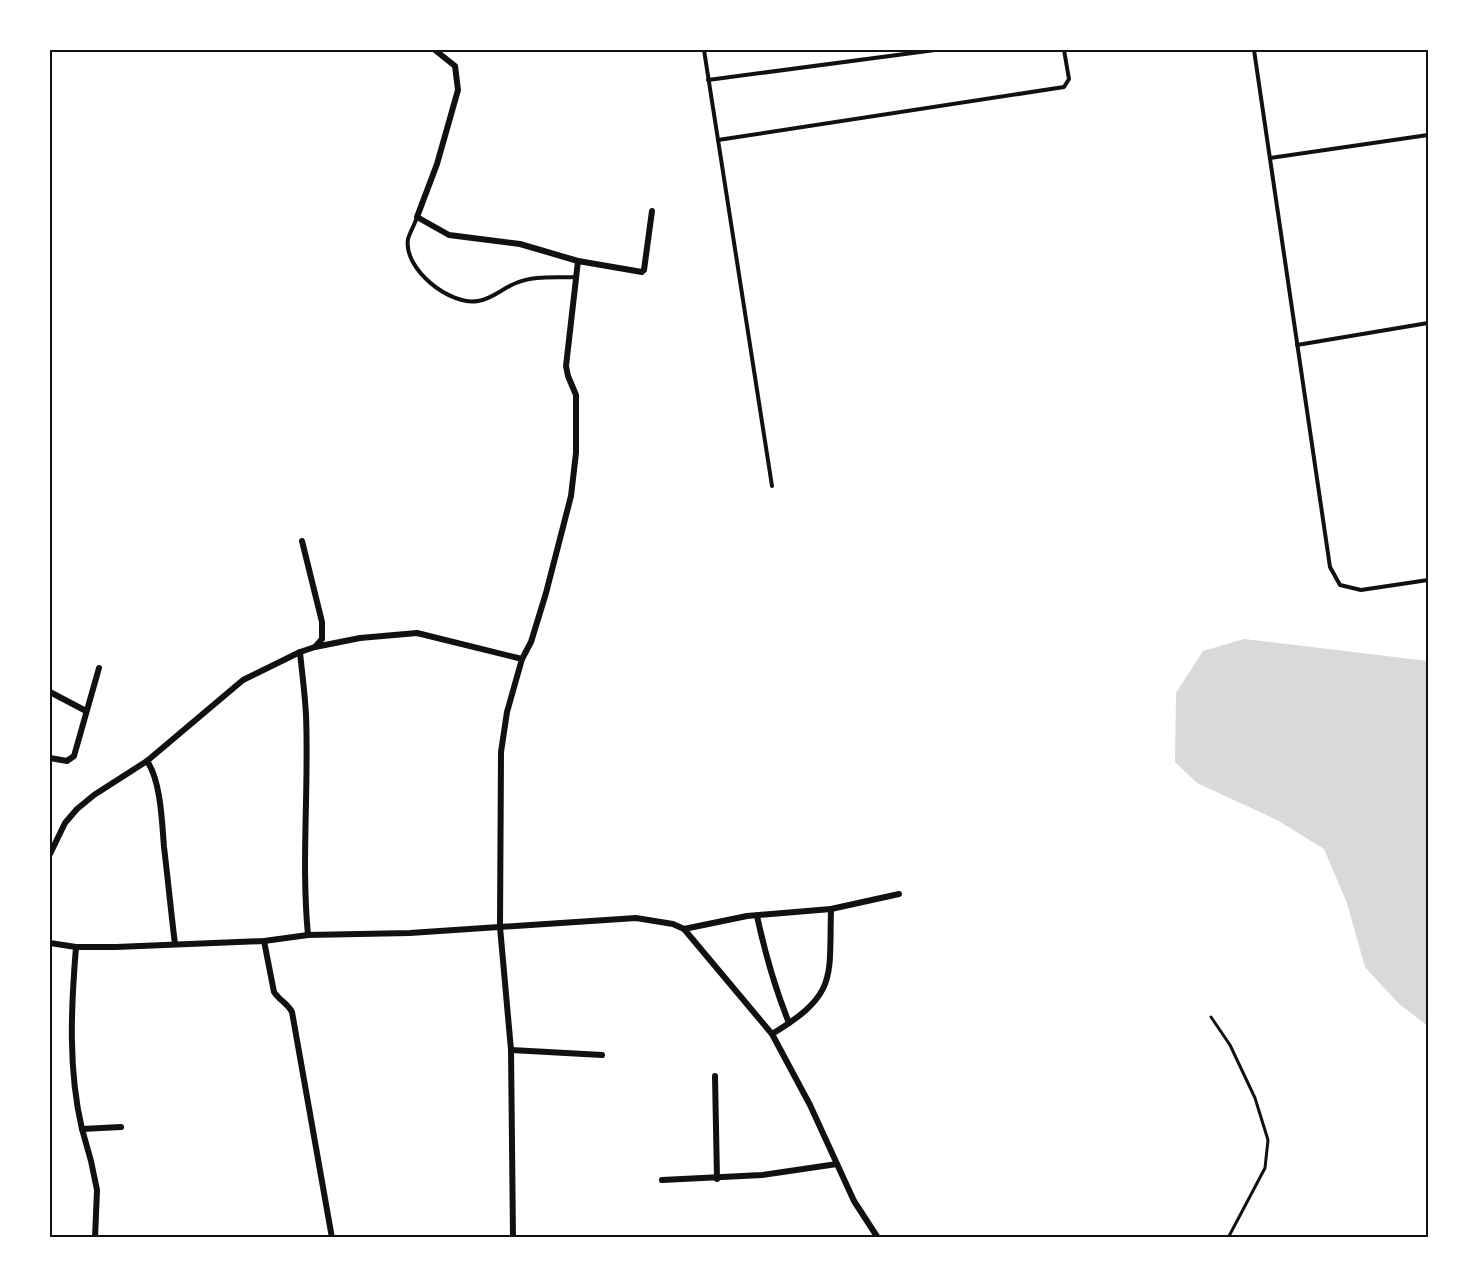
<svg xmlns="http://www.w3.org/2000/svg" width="1478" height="1287" font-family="Arial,sans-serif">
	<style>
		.water { fill: #d9d9d9 }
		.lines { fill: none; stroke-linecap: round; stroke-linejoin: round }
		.path { stroke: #111; stroke-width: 3 }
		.service { stroke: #111; stroke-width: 4 }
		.minor { stroke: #111; stroke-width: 6 }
		.neatline { fill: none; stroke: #111; stroke-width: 2 }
	</style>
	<rect width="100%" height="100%" fill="#fff"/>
	<polygon class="water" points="1244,639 1428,661 1428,1026 1399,1004 1365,967 1347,903 1324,849 1277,820 1197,783 1175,762 1176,693 1203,651"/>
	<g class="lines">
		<polyline class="path" points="1211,1017 1230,1045 1255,1098 1268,1140 1265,1168 1228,1238"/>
		<g class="service">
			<polyline points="704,50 772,486"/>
			<polyline points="1254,50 1330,567 1340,585 1361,590 1428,580"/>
			<polyline points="708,80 935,50"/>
			<polyline points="718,140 1064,87 1069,79 1064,50"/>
			<polyline points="1270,158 1428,135"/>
			<path d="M 417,217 C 415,224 410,232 408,239 C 403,269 450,306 478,301 C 492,299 503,288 516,283 C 534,275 556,278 576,277"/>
			<polyline points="1297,345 1428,323"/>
		</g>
		<g class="minor">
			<polyline points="435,50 455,66 458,90 437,164 417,217 449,235 520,244 578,261 642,272 644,270 652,211"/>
			<polyline points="315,647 360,638 417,633 522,659"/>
			<path d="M 300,652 C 302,673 305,694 306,715 C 309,789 301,862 308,935"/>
			<polyline points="50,692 86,711"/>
			<polyline points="50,758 67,761 74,756 99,668"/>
			<path d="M 147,761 C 161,781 162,823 164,847 C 168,880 171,912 175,944"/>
			<polyline points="50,854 65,823 77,809 94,795 147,761 243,680 300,652 315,647 322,639 322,622 302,541"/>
			<path d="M 757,916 C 765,953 775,988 789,1023"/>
			<polyline points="684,929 747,916 831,909 899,894"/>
			<path d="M 264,941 L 274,992 C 279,1000 287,1003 292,1012 L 332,1238"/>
			<polyline points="50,943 76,947 116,947 264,941 308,935 410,933 636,918 673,924 684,929 772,1034 810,1105 854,1201 878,1238"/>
			<path d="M 76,947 C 71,1008 68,1070 82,1129 L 121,1127"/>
			<path d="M 772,1034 C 838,994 829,979 831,909"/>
			<polyline points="511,1050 602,1055"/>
			<polyline points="715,1076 717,1179"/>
			<polyline points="82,1129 91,1161 97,1190 95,1238"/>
			<polyline points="662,1180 762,1175 837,1164"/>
			<polyline points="513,1238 511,1050 500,927 501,752 507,712 522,659 531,642 546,593 571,496 576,453 576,395 568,376 566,366 578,261"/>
		</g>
	</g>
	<rect width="1478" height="1287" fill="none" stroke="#ffffff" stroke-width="102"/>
	<rect x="51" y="51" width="1376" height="1185" class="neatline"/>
</svg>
